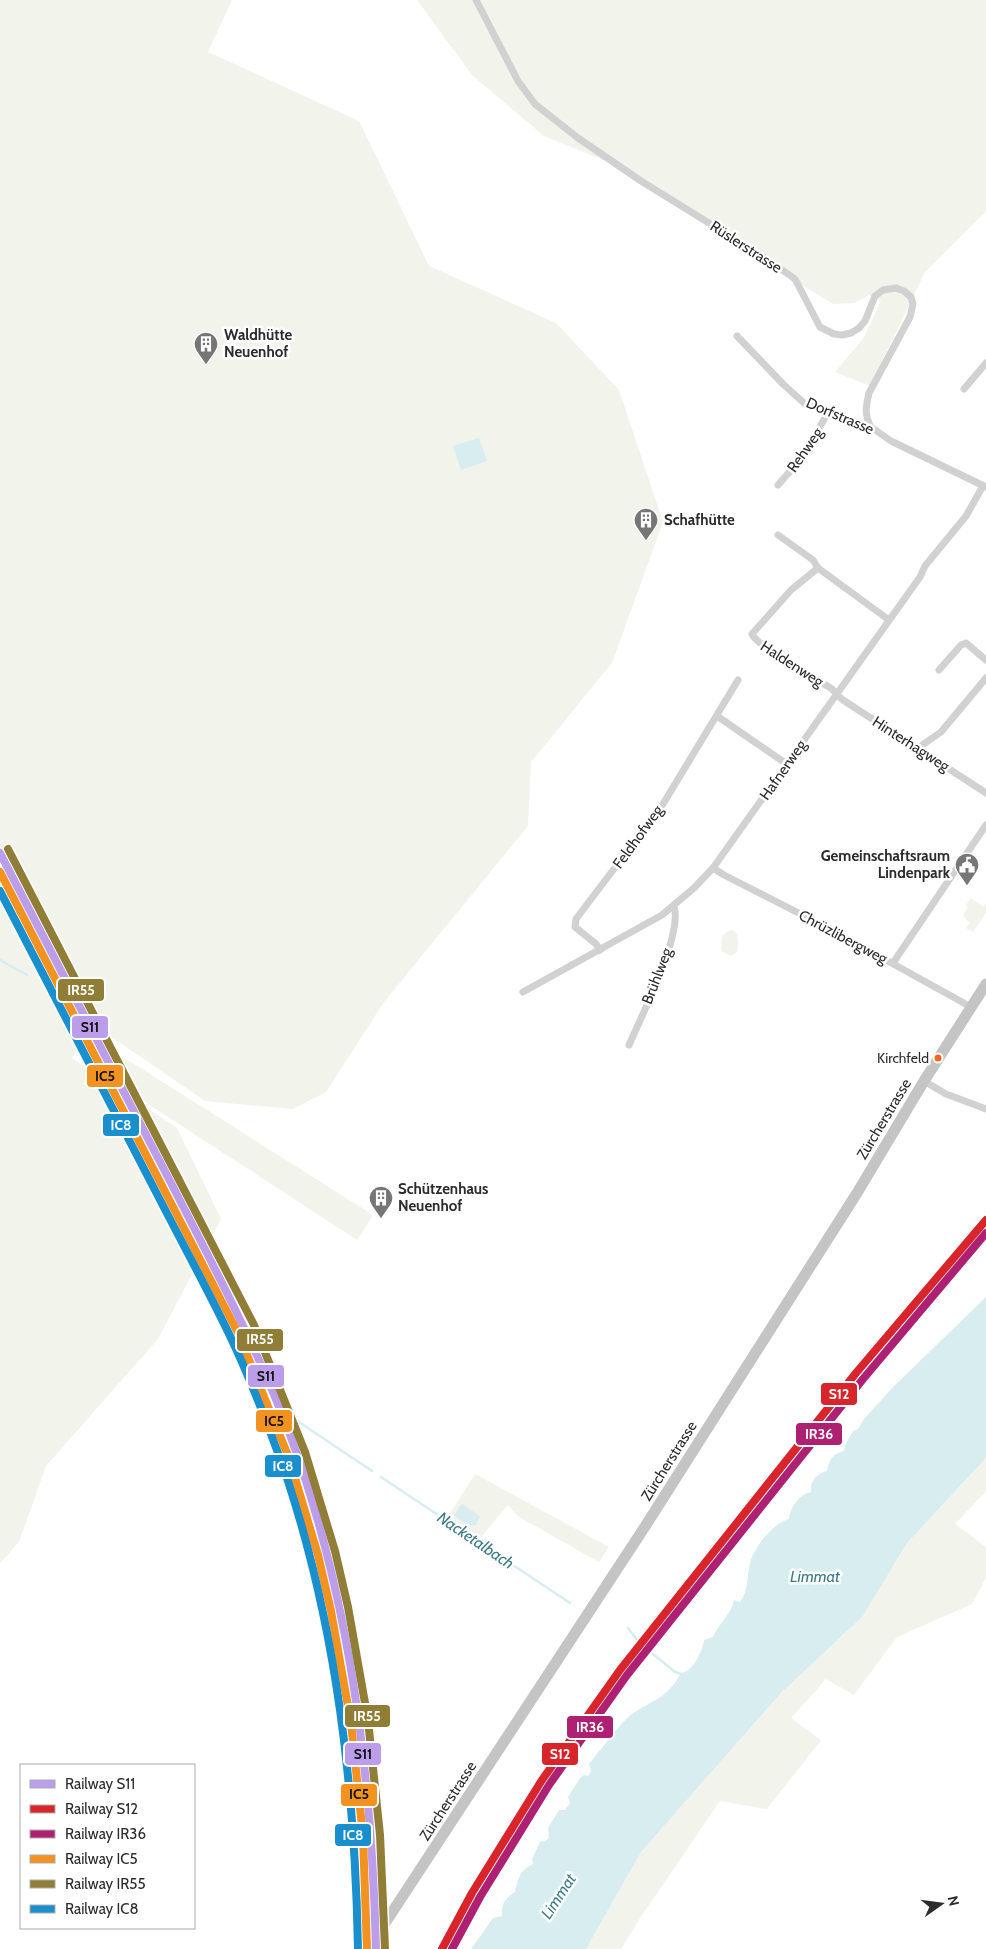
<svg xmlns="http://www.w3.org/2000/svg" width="986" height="1949" font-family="Cabin,sans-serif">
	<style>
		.green { fill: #f2f3eb }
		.water { fill: #d7edf0 }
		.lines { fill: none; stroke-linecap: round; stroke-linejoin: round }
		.stream { stroke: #d7edf0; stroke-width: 2.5 }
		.street { stroke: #d1d1d1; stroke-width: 7 }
		.primary { stroke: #c4c4c4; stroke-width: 11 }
		.rail { stroke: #b8b8b8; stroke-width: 2.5; stroke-dasharray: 5 4; stroke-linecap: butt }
		.rail-1-casing { stroke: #fff; stroke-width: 11 }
		.rail-2-casing { stroke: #fff; stroke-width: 11 }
		.rail-3-casing { stroke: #fff; stroke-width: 11 }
		.rail-4-casing { stroke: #fff; stroke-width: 11 }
		.rail-5-casing { stroke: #fff; stroke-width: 11 }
		.rail-6-casing { stroke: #fff; stroke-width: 11 }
		.rail-1 { stroke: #bc9dea; stroke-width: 8 }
		.rail-2 { stroke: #d8242b; stroke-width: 8 }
		.rail-3 { stroke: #ae2071; stroke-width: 8 }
		.rail-4 { stroke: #f29220; stroke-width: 8 }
		.rail-5 { stroke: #917e36; stroke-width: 8 }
		.rail-6 { stroke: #1a8fce; stroke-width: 8 }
		.bus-dot { fill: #f26522; stroke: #fff; stroke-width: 2 }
		.labels { text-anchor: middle; stroke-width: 5; stroke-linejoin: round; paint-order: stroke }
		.bus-label { font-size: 14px; fill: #2c2c2c; stroke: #fff; text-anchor: end }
		.street-label { font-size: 15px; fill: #2c2c2c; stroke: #fff }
		.poi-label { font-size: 15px; font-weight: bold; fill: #2c2c2c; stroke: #fff; text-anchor: start }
		.water-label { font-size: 16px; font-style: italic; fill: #3c7b85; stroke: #fff }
		.line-badge { stroke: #fff; stroke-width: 2 }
		.badge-label { font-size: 14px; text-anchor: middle; font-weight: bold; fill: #fff }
		.pale-badge-label { font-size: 14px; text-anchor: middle; font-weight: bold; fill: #111 }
	</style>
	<rect width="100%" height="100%" fill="#fff"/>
	<g class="green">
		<polygon points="0,0 232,0 208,52 359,121 429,266 556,323 619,390 663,522 612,663 531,762 528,826 384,1002 326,1092 293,1109 205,1101 94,1025 72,1058 177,1128 221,1219 158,1339 46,1466 19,1542 0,1563"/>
		<polygon points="417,0 986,0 986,211 925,272 870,386 835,372 863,339 881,301 869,295 854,303 833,304 761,260 641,181 638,174 544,136 472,75"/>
		<polygon points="971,898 983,907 986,903 986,913 973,932 966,928 970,923 964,918 964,913 968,908 966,905"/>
		<path d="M 733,930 C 740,935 738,944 737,952 L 731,956 L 721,951 L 722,936 L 728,931 Z"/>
		<polygon points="93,1038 373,1215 357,1240 79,1059"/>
		<polygon points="986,1458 986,1491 955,1524 986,1547 986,1578 972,1604 897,1637 854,1695 826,1679 791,1718 821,1740 767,1809 720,1801 640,1918 621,1949 586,1949 641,1852 781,1693 863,1616 907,1543"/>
		<polygon points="475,1474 609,1547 599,1562 519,1517 508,1505 474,1545 442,1526"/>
	</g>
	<g class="water">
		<polygon points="479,438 487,461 461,470 453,446"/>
		<path d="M 986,1297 L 986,1458 L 907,1543 L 863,1616 L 781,1693 L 641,1852 L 586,1949 L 471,1949 L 493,1918 L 502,1916 C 501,1904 505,1898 515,1892 C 518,1878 520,1870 533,1864 L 532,1859 L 540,1842 L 545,1841 L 549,1838 L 548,1828 L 559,1810 L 565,1810 L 570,1803 L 568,1797 L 580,1778 L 584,1775 L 588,1776 L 591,1771 L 589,1764 C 600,1751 620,1723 632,1714 C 655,1698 666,1700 681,1673 C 694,1671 702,1651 704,1640 L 713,1637 C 719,1623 731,1615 734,1600 L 740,1602 C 750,1589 746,1572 752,1557 C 758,1543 774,1523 789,1519 C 790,1508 799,1494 811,1492 C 810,1480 817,1474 827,1471 C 829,1459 833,1454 844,1451 L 845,1445 L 853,1431 L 858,1429 L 864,1419 L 894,1386 Z"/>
		<polygon points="462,1504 480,1516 476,1525 468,1526 454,1515"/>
	</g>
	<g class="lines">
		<g class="stream">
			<polyline points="0,960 27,975"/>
			<polyline points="281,1407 287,1414 372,1471"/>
			<polyline points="381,1477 570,1603"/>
			<polyline points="628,1628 637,1640"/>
			<polyline points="653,1654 675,1672 682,1674"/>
		</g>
		<g class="street">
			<path d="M 476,0 L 518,81 L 535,104 L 578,138 L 641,181 L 764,257 L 795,279 L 820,327 L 834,334 L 842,335 L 851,333 L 859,328 L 865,321 L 875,296 L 883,290 L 896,288 L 904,291 L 911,297 L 913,304 L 910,317 L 869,393 C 866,406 864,415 871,427"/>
			<polyline points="737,336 783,384 805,404 871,427 891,441 986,487"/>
			<polyline points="964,389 986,363"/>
			<polyline points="778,485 800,460 828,413"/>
			<polyline points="778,535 813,560 818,568"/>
			<path d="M 889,620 L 818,568 L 791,590 L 752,634 C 755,645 818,679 832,689 C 836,693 839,697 843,700 L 986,793"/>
			<polyline points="939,670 961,645 966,643 986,660"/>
			<polyline points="717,716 788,765"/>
			<polyline points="918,748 941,732 986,678"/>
			<polyline points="713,868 724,875 832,930 971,1007"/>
			<polyline points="600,950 596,944 575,927 576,919 663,804 738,680"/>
			<polyline points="893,963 986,825"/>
			<polyline points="523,992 662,915 694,888 713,868 920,577 925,566 966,516 983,486"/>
			<path d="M 629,1045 C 642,1015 683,934 674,906"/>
			<polyline points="924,1081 946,1094 986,1109"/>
		</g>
		<polyline class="primary" points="368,1949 646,1525 857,1193 924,1081 986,984"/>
		<polyline class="rail" points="451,1949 504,1851"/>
		<defs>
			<path id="rail-1" d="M 0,853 C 57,963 114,1073 171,1183 C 220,1279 272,1375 305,1478 C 354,1630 372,1790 376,1949"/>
			<polyline id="rail-2" points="442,1949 472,1893 542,1780 620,1670 856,1373 986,1220"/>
			<polyline id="rail-3" points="452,1949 480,1897 549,1785 627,1675 863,1379 986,1233"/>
			<polyline id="rail-4" points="0,872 238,1333 289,1458 318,1555 331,1611 351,1723 363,1836 367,1949"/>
			<polyline id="rail-5" points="8,849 254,1325 305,1452 335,1551 348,1607 368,1720 380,1835 385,1949"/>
			<path id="rail-6" d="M 0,891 C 52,992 104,1093 157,1194 C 181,1241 207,1288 230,1336 C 252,1382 270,1430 287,1478 C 337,1630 355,1790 358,1949"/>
		</defs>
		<use href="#rail-1" class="rail-1-casing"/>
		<use href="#rail-2" class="rail-2-casing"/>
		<use href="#rail-3" class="rail-3-casing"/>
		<use href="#rail-4" class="rail-4-casing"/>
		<use href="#rail-5" class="rail-5-casing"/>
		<use href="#rail-6" class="rail-6-casing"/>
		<use href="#rail-1" class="rail-1"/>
		<use href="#rail-2" class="rail-2"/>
		<use href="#rail-3" class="rail-3"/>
		<use href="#rail-4" class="rail-4"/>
		<use href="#rail-5" class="rail-5"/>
		<use href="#rail-6" class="rail-6"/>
	</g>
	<defs>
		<symbol id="building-pin" viewBox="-11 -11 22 30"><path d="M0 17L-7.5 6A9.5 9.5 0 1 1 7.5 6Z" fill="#767676" stroke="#fff"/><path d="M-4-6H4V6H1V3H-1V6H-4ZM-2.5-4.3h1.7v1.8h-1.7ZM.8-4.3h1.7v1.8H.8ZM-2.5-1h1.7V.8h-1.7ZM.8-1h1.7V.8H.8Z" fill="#fff"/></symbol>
		<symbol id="civic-pin" viewBox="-11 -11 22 30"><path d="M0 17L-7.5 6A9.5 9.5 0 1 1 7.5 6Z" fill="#767676" stroke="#fff"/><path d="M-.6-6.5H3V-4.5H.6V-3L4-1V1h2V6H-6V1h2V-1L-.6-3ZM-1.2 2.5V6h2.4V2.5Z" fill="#fff"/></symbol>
	</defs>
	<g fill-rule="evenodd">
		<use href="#building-pin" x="192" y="330" width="28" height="38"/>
		<use href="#building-pin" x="632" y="506" width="28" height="38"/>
		<use href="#civic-pin" x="953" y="851" width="28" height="38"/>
		<use href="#building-pin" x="367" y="1184" width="28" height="38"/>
	</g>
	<circle class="bus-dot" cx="938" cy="1058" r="4.5"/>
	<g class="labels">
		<g class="bus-label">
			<text x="929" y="1063">Kirchfeld</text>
		</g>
		<g class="street-label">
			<text transform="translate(746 247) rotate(33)" y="5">Rüslerstrasse</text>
			<text transform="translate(840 416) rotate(23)" y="5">Dorfstrasse</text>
			<text transform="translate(805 450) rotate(-55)" y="5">Rehweg</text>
			<text transform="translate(792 664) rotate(33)" y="5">Haldenweg</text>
			<text transform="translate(911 744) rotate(33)" y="5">Hinterhagweg</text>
			<text transform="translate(783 770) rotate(-55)" y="5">Hafnerweg</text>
			<text transform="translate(638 837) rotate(-54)" y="5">Feldhofweg</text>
			<text transform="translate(843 937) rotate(28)" y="5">Chrüzlibergweg</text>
			<text transform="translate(657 976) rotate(-69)" y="5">Brühlweg</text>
			<text transform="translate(884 1119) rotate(-59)" y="5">Zürcherstrasse</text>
			<text transform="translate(669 1461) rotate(-58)" y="5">Zürcherstrasse</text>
			<text transform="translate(448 1801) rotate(-57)" y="5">Zürcherstrasse</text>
		</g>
		<g class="poi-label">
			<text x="224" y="340">Waldhütte<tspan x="224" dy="17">Neuenhof</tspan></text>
			<text x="664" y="525">Schafhütte</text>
			<text x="950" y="861" text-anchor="end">Gemeinschaftsraum<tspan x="950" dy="17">Lindenpark</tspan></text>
			<text x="398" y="1194">Schützenhaus<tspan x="398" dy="17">Neuenhof</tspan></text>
		</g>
		<g class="water-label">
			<text transform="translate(476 1540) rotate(34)" y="6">Nacketalbach</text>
			<text x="815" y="1582">Limmat</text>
			<text transform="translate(558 1896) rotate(-57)" y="6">Limmat</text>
		</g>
	</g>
	<g class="line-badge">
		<rect x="57" y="978" width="48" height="24" rx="5" fill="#917e36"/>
		<rect x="71" y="1015" width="38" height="24" rx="5" fill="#bc9dea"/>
		<rect x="86" y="1064" width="38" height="24" rx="5" fill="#f29220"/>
		<rect x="102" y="1113" width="38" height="24" rx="5" fill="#1a8fce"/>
		<rect x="236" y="1328" width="48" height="24" rx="5" fill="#917e36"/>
		<rect x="247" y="1364" width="38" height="24" rx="5" fill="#bc9dea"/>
		<rect x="820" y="1382" width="38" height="24" rx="5" fill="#d8242b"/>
		<rect x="255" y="1409" width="38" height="24" rx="5" fill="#f29220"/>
		<rect x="795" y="1422" width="48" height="24" rx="5" fill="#ae2071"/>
		<rect x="264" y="1454" width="38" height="24" rx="5" fill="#1a8fce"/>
		<rect x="344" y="1704" width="47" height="24" rx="5" fill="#917e36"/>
		<rect x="566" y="1715" width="48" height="24" rx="5" fill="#ae2071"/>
		<rect x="344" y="1742" width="38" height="24" rx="5" fill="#bc9dea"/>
		<rect x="541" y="1742" width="38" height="24" rx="5" fill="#d8242b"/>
		<rect x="340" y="1783" width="38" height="24" rx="5" fill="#f29220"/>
		<rect x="334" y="1823" width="38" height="24" rx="5" fill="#1a8fce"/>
	</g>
	<g class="badge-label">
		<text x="81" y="995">IR55</text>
		<text x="121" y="1130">IC8</text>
		<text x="260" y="1344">IR55</text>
		<text x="839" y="1399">S12</text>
		<text x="819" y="1439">IR36</text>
		<text x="283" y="1471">IC8</text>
		<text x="367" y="1721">IR55</text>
		<text x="590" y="1732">IR36</text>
		<text x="560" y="1759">S12</text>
		<text x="353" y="1840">IC8</text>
	</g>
	<g class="pale-badge-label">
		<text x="90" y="1032">S11</text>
		<text x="105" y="1081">IC5</text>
		<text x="266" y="1381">S11</text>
		<text x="274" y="1426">IC5</text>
		<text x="363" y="1759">S11</text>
		<text x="359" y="1799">IC5</text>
	</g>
	<rect x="20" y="1764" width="175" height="165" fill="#ffffff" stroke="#ababab"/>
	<rect x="30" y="1780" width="25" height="8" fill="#bc9dea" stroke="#ababab"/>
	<text x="65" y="1789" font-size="15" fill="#2c2c2c">Railway S11</text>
	<rect x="30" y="1805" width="25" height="8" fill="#d8242b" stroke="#ababab"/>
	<text x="65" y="1814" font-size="15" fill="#2c2c2c">Railway S12</text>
	<rect x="30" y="1830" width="25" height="8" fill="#ae2071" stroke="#ababab"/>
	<text x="65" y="1839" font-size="15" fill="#2c2c2c">Railway IR36</text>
	<rect x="30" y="1855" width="25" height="8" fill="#f29220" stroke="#ababab"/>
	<text x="65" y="1864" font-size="15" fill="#2c2c2c">Railway IC5</text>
	<rect x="30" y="1880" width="25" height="8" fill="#917e36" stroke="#ababab"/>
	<text x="65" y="1889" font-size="15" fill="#2c2c2c">Railway IR55</text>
	<rect x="30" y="1905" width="25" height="8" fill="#1a8fce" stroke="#ababab"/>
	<text x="65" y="1914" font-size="15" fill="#2c2c2c">Railway IC8</text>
	<g transform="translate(941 1904) rotate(76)" stroke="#ffffff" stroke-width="4" paint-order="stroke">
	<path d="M0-4L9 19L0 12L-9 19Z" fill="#2c2c2c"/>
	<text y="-8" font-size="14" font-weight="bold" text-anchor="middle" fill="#2c2c2c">N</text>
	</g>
</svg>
